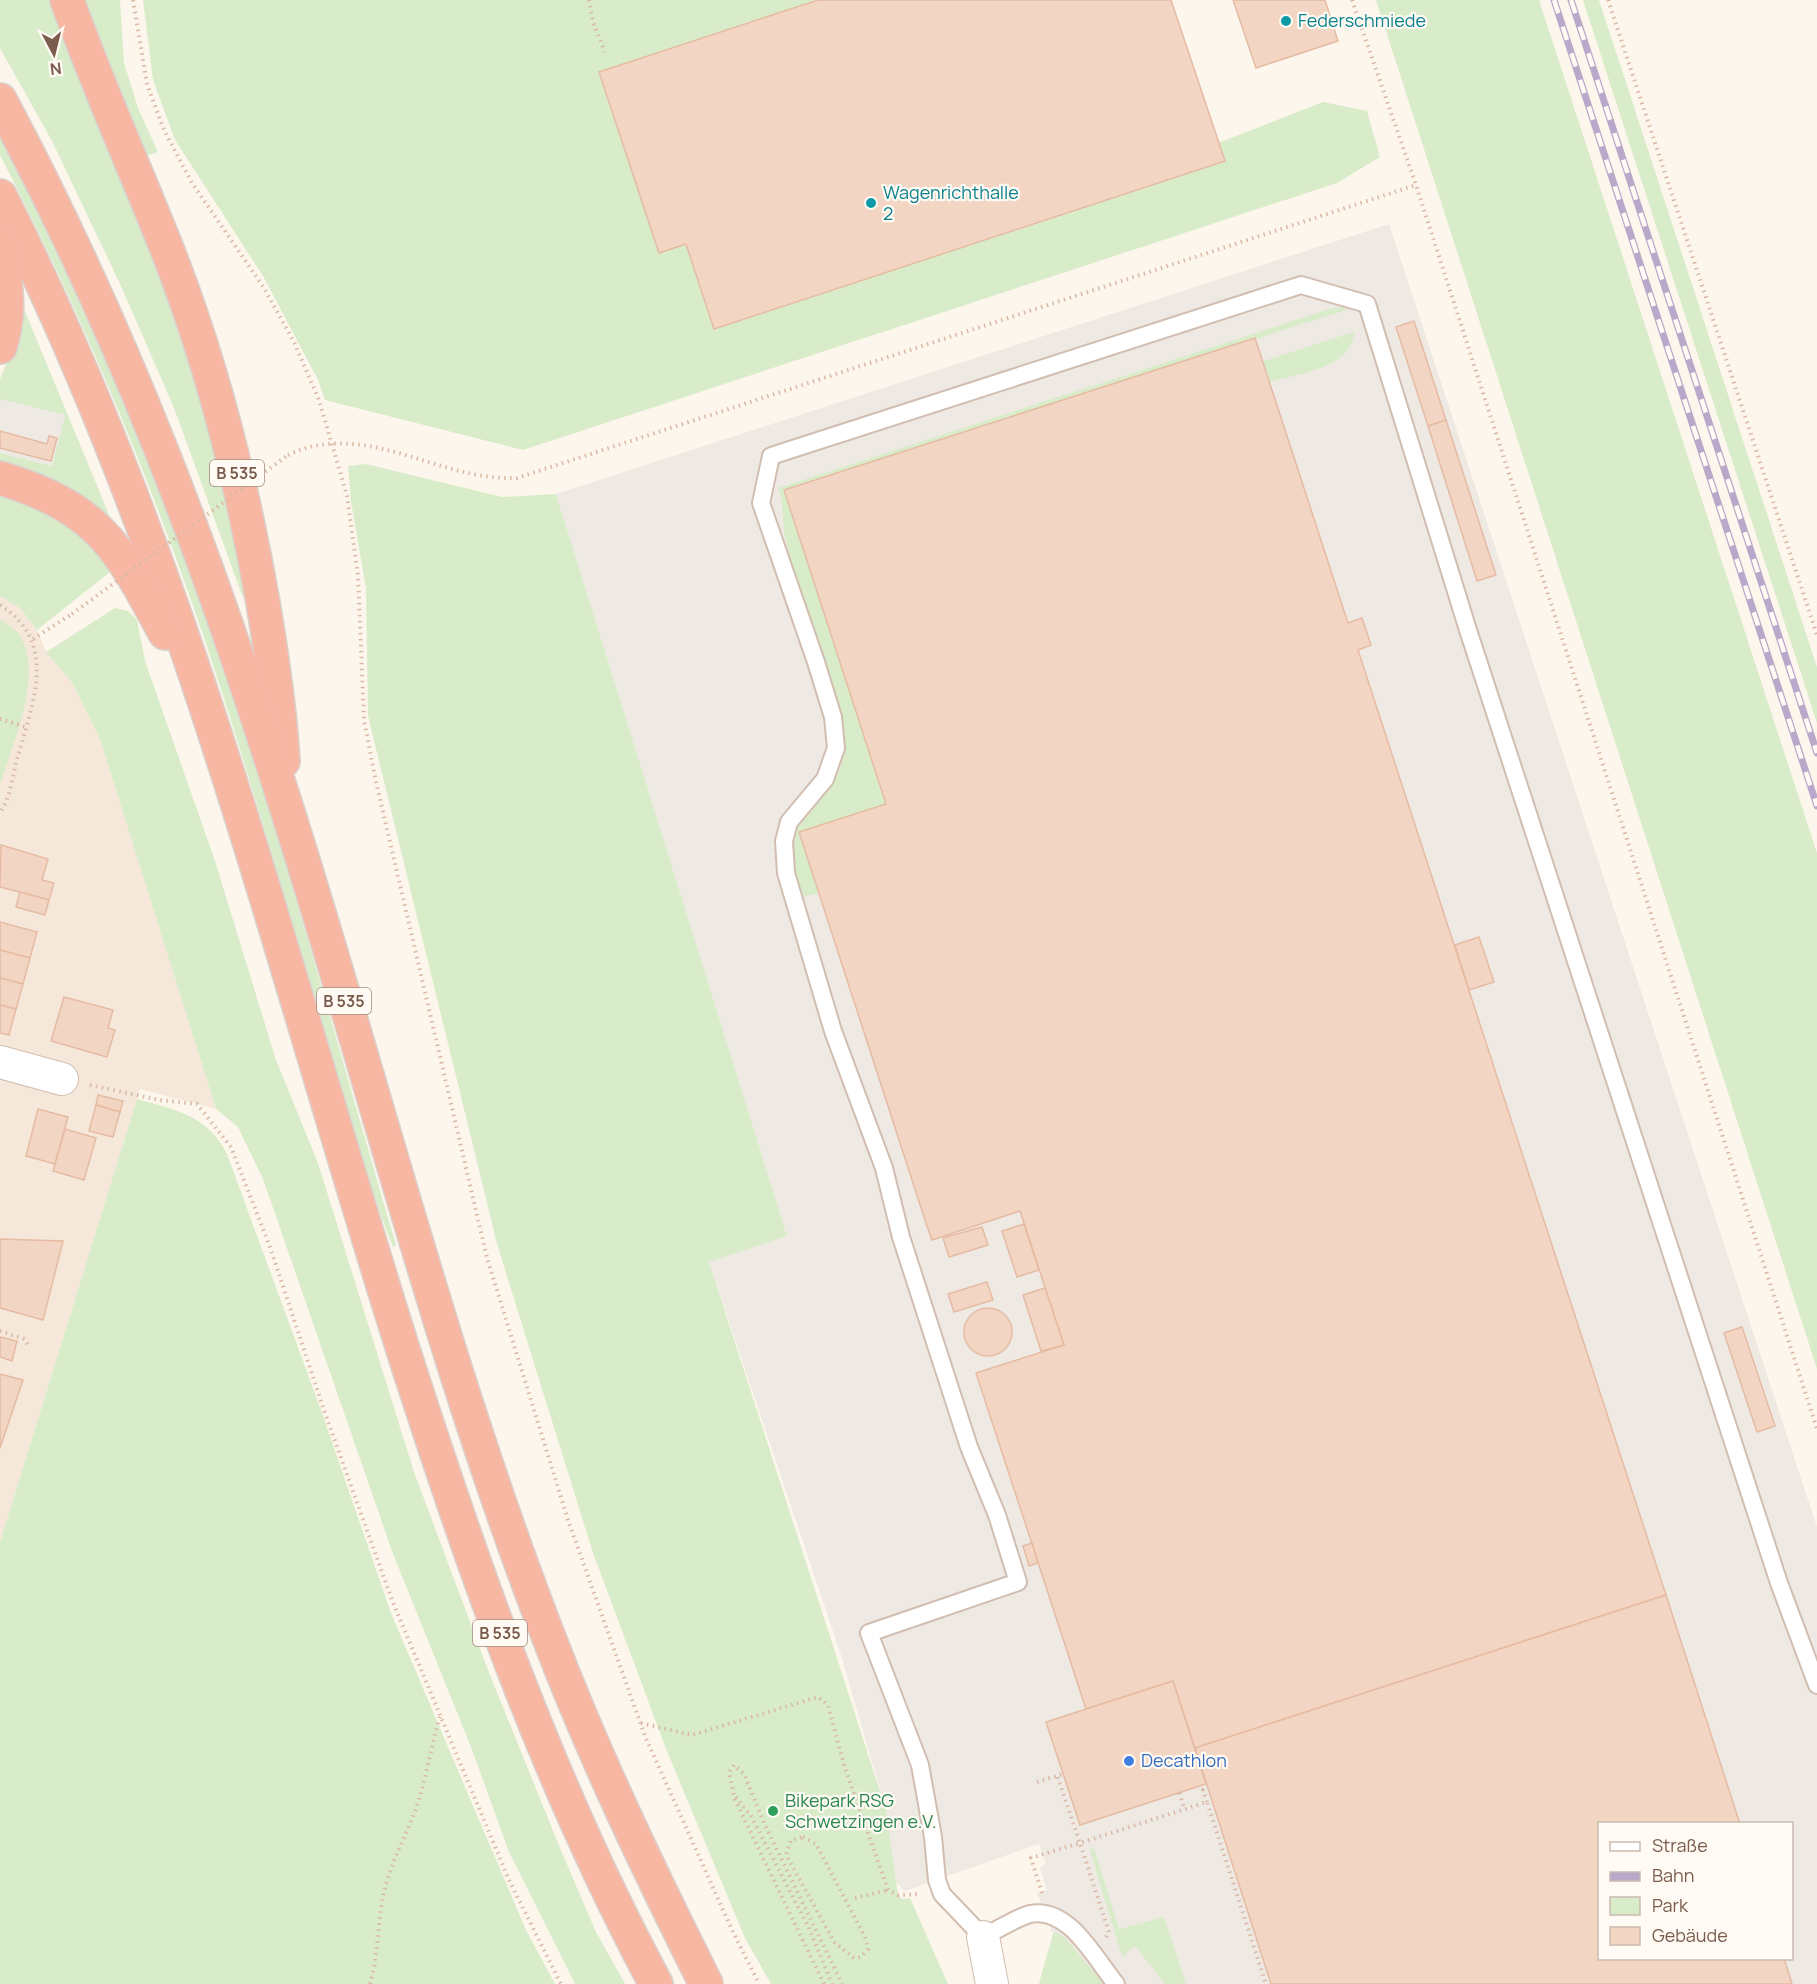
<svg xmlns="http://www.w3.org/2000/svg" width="1817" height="1984" font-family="Manrope,sans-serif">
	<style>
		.residential { fill: #f5e8da }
		.industrial { fill: #efe9e4; fill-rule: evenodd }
		.green { fill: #d8ecc9 }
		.building { fill: #f3d5c3; stroke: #e6bba3; stroke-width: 1.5 }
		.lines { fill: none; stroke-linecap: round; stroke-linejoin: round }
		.lane-casing { stroke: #d1beb0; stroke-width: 20 }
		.street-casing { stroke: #d1beb0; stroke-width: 34 }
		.highway-casing { stroke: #dad1cd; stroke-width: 36 }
		.path { stroke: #d9b8a5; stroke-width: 4; stroke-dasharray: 1.5 4.5; stroke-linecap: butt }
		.lane { stroke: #fff; stroke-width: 16 }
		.street { stroke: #fff; stroke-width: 32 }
		.highway { stroke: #f7b7a3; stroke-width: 33 }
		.rail-casing { stroke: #b9a8c9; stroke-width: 7 }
		.rail { stroke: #fffaf3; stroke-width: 4.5; stroke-dasharray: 14; stroke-linecap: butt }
		.path-bridge { stroke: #d9b8a5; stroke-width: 4; stroke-dasharray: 1.5 4.5; stroke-linecap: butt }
		.culture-dot { fill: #0f9aa8; stroke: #fffaf3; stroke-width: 2 }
		.shop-dot { fill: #3f7fe0; stroke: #fffaf3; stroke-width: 2 }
		.leisure-dot { fill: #2e9e5b; stroke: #fffaf3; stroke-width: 2 }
		.labels { text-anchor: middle; stroke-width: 4.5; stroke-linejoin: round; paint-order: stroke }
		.shield { fill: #fffaf3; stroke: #a28b7f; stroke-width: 1.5 }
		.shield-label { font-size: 16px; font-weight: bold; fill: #7a5c4d }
		.culture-label { font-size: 18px; fill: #0d838f; stroke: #fffaf3; text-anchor: start }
		.shop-label { font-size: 18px; fill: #366cbe; stroke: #fffaf3; text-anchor: start }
		.leisure-label { font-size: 18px; fill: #27864d; stroke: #fffaf3; text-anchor: start }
	</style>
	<rect width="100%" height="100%" fill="#fdf6ec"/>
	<polygon class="residential" points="0,596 20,608 37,630 46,652 73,684 100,739 216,1109 140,1089 0,1542"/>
	<g class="industrial">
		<path d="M 1389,224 L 1817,1527 L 1817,1984 L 1039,1984 L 1053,1934 L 1037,1893 L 1047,1890 L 1040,1867 L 1046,1864 L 1039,1844 L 905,1891 L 896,1882 L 886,1810 L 840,1652 L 709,1262 L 787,1236 L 556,494 ZM 1600,1824 L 1792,1824 L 1792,1958 L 1600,1958 Z"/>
		<polygon points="0,399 65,415 52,466 0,453"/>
	</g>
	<g class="green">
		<polygon points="0,0 55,0 153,249 226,469 246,595 242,595 174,408 121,286 52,141 0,48"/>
		<polygon points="77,0 120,0 124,63 138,108 158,152 137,159"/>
		<polygon points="143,0 818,0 599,72 659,252 686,244 714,329 1224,161 1218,143 1323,102 1367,111 1380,157 1337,183 523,450 325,400 318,380 263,276 175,140 153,80"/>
		<polygon points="1376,0 1539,0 1817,853 1817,1369"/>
		<polygon points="1583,0 1599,0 1817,667 1817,723"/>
		<path d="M 0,136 C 71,276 133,418 187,565 C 269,788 329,1018 396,1245 L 393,1247 C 360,1163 338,1077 312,991 C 283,890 253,789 221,689 C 162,506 88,326 0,155 Z"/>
		<polygon points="22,304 112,522 0,466 0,453 52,466 65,415 0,399 0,379 11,353"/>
		<path d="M 1345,307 L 1346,310 L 784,490 L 886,804 L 819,893 L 804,897 C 797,879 789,860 791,840 C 794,810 840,791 844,752 C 845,736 840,718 836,702 C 823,648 798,596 786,542 C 781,523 785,506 778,488 L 1333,308 Z"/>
		<path d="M 1354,332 C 1353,368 1297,374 1270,382 L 1263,361 Z"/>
		<polygon points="366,464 502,497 556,494 787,1236 709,1262 886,1810 898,1895 902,1899 910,1898 948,1984 771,1984 745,1938 666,1749 593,1553 497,1244 368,716 366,589 351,502 348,466"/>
		<polygon points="0,491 79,525 116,567 37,630 20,608 0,596"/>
		<polygon points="115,608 128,611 137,620 145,661 215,861 276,1060 318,1163 414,1472 488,1670 560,1848 596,1932 625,1984 575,1984 509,1852 471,1747 393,1554 263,1179 238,1127 216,1109 100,739 73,684 46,652"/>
		<path d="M 0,619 C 5,623 14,628 18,633 C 46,672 12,744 0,785 Z"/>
		<path d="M 137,1099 C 174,1109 209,1116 227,1154 L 321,1410 L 391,1613 L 526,1930 L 555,1984 L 0,1984 L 0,1542 Z"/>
		<polygon points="1094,1848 1119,1929 1164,1917 1186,1984 1165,1984 1135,1946 1122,1957 1090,1850"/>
		<polygon points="1058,1933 1066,1939 1104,1984 1039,1984 1053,1934"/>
	</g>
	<g class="building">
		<polygon points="818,0 1171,0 1225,161 714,329 686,244 659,253 599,72"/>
		<polygon points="1233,0 1325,0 1338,41 1256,68"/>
		<polygon points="1414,321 1446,420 1428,426 1396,327"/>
		<polygon points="1255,338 1348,623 1362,618 1371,645 1358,650 1666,1595 1195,1748 1173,1681 1086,1709 976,1373 1064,1345 1020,1211 932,1240 926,1223 799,832 886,804 784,490"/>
		<polygon points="1446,420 1496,575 1477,581 1428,426"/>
		<polygon points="0,431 47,444 49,436 57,438 51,461 0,448"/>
		<polygon points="1,845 48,859 42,880 54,883 49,900 0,887"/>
		<polygon points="20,892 49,900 45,915 16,907"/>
		<polygon points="0,922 37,932 30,958 0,950"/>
		<polygon points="1479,937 1494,982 1469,990 1455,945"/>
		<polygon points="0,950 30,958 23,984 0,978"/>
		<polygon points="0,978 23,984 16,1009 0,1005"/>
		<polygon points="64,997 113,1010 108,1028 115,1030 107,1057 51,1041"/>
		<polygon points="0,1005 16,1009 9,1035 0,1033"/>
		<polygon points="98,1095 123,1101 120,1112 96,1105"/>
		<polygon points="96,1105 120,1112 113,1137 89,1131"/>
		<polygon points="38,1109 68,1117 55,1164 26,1156"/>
		<polygon points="65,1129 96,1138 84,1180 53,1171"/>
		<polygon points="1024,1224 1039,1270 1017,1277 1002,1231"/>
		<polygon points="982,1227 988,1245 949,1257 943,1238"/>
		<polygon points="0,1239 63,1241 43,1320 0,1308"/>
		<polygon points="987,1282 993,1300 954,1312 948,1294"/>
		<polygon points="1045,1288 1064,1345 1041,1351 1023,1295"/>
		<circle cx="988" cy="1332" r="24"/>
		<polygon points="1742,1327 1775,1426 1757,1432 1724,1333"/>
		<polygon points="0,1337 17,1341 12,1361 0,1357"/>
		<polygon points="0,1374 23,1380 0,1448"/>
		<polygon points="1032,1543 1038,1563 1029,1566 1023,1546"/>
		<polygon points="1666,1595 1740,1824 1600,1824 1600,1958 1784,1958 1792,1984 1271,1984 1195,1748"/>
		<polygon points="1173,1681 1206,1784 1080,1825 1046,1722"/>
	</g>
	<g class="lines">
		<defs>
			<path id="lane" d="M 1116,1984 C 1095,1959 1069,1906 1030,1914 C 1015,1918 998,1930 983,1937 L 942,1894 L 937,1880 L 933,1837 L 920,1765 L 869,1633 L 1018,1582 L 997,1515 L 969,1447 L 901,1237 L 884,1168 L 833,1031 L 786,873 L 784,841 L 789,822 L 825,779 L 836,748 L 833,717 L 816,662 L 761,503 L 771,456 L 1301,285 L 1367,304 L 1468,630 L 1779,1583 L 1817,1685"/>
			<g id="street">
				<polyline points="0,1062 62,1079"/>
				<polyline points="983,1937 992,1984"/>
			</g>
			<g id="highway">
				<path d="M 67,0 C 97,84 134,166 167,249 C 212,363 242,483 263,603 C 272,656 280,708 283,761"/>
				<path d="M 0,100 C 121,327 208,557 285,803 C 374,1083 444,1369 551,1643 C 596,1760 650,1872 706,1984"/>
				<path d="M 0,196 C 187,565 282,970 407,1362 C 475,1574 550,1787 656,1984"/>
				<path d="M 0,244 C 5,283 12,308 0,347"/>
				<path d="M 0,478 C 99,508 119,547 165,633"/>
			</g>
		</defs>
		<use href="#lane" class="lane-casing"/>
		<use href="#street" class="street-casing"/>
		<use href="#highway" class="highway-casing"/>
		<g class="path">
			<polyline points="133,0 147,84 164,130 192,183 264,288 294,342 319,400 347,496 358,576 364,720 376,782 487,1258 568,1520 645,1736 732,1930 759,1984"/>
			<polyline points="589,0 593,22 605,52"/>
			<polyline points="1352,0 1416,185 1817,1429"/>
			<polyline points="1608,0 1817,635"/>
			<path d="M 288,455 C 365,418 440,482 517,478 L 1416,185"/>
			<path d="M 0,605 C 60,643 32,705 17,759 C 13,774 10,800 0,812"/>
			<polyline points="33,639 72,614"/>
			<polyline points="0,719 26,727"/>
			<polyline points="90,1085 159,1100 197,1104 231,1147 270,1247 325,1413 392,1600 509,1880 561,1984"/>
			<polyline points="0,1331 24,1339 28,1345"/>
			<polyline points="641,1723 692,1735 818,1697 828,1705 844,1765 888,1890 898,1895 920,1894"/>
			<polyline points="1037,1782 1063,1774"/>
			<polyline points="1179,1793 1185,1810"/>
			<polyline points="736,1797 751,1816 809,1928 832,1984"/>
			<polyline points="1207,1802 1203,1790 1208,1789"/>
			<polygon points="803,1837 816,1844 865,1937 868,1949 861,1957 854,1958 835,1943 786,1855 791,1840"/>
			<polyline points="1042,1893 1031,1858 1080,1843 1057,1775"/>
			<polyline points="855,1898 888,1890"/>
			<polyline points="1106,1937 1109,1932 1080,1843 1207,1802 1266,1984"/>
			<path d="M 370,1984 C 379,1953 377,1920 385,1888 C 393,1855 412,1826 421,1793 C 428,1768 432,1742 440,1717"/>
			<polyline points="824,1984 735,1800 729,1772 734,1765 744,1774 765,1825 842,1984"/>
		</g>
		<use href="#lane" class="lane"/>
		<use href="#street" class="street"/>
		<use href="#highway" class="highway"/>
		<defs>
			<g id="rail">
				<polyline points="1554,0 1817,806"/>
				<polyline points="1571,0 1817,753"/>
			</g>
		</defs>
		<use href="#rail" class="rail-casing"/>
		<use href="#rail" class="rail"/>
		<polyline class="path-bridge" points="72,614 288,455"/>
	</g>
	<g class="culture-dot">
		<circle cx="1286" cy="21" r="6"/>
		<circle cx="871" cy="203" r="6"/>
	</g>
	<circle class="shop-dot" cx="1129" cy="1761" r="6"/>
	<circle class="leisure-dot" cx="773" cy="1811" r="6"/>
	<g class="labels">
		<g class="shield">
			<rect x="210" y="460" width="54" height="26" rx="4.5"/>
			<rect x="317" y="988" width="54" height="26" rx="4.5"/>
			<rect x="473" y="1620" width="54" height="26" rx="4.5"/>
		</g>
		<g class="shield-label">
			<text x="237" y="479">B 535</text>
			<text x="344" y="1007">B 535</text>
			<text x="500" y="1639">B 535</text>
		</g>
		<g class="culture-label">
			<text x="1298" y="27">Federschmiede</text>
			<text x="883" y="199">Wagenrichthalle<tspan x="883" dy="21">2</tspan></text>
		</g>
		<g class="shop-label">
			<text x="1141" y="1767">Decathlon</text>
		</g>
		<g class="leisure-label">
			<text x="785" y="1807">Bikepark RSG<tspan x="785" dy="21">Schwetzingen e.V.</tspan></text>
		</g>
	</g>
	<rect x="1598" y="1822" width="195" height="138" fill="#fffaf3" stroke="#cabbb1" stroke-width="1.5"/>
	<rect x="1610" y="1842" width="30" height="9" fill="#ffffff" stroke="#cabbb1" stroke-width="1.5"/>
	<text x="1652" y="1852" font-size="18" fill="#7a5c4d">Straße</text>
	<rect x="1610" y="1872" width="30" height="9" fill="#b9a8c9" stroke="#cabbb1" stroke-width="1.5"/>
	<text x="1652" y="1882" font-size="18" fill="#7a5c4d">Bahn</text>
	<rect x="1610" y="1897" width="30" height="18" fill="#d8ecc9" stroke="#cabbb1" stroke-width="1.5"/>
	<text x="1652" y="1912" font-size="18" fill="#7a5c4d">Park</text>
	<rect x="1610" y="1927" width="30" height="18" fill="#f3d5c3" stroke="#cabbb1" stroke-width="1.5"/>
	<text x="1652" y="1942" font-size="18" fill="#7a5c4d">Gebäude</text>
	<g transform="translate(54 54) rotate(173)" stroke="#fffaf3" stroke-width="4.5" paint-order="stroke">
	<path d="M0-4.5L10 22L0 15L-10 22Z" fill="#7a5c4d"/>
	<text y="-9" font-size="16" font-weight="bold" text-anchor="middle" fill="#7a5c4d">N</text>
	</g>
</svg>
